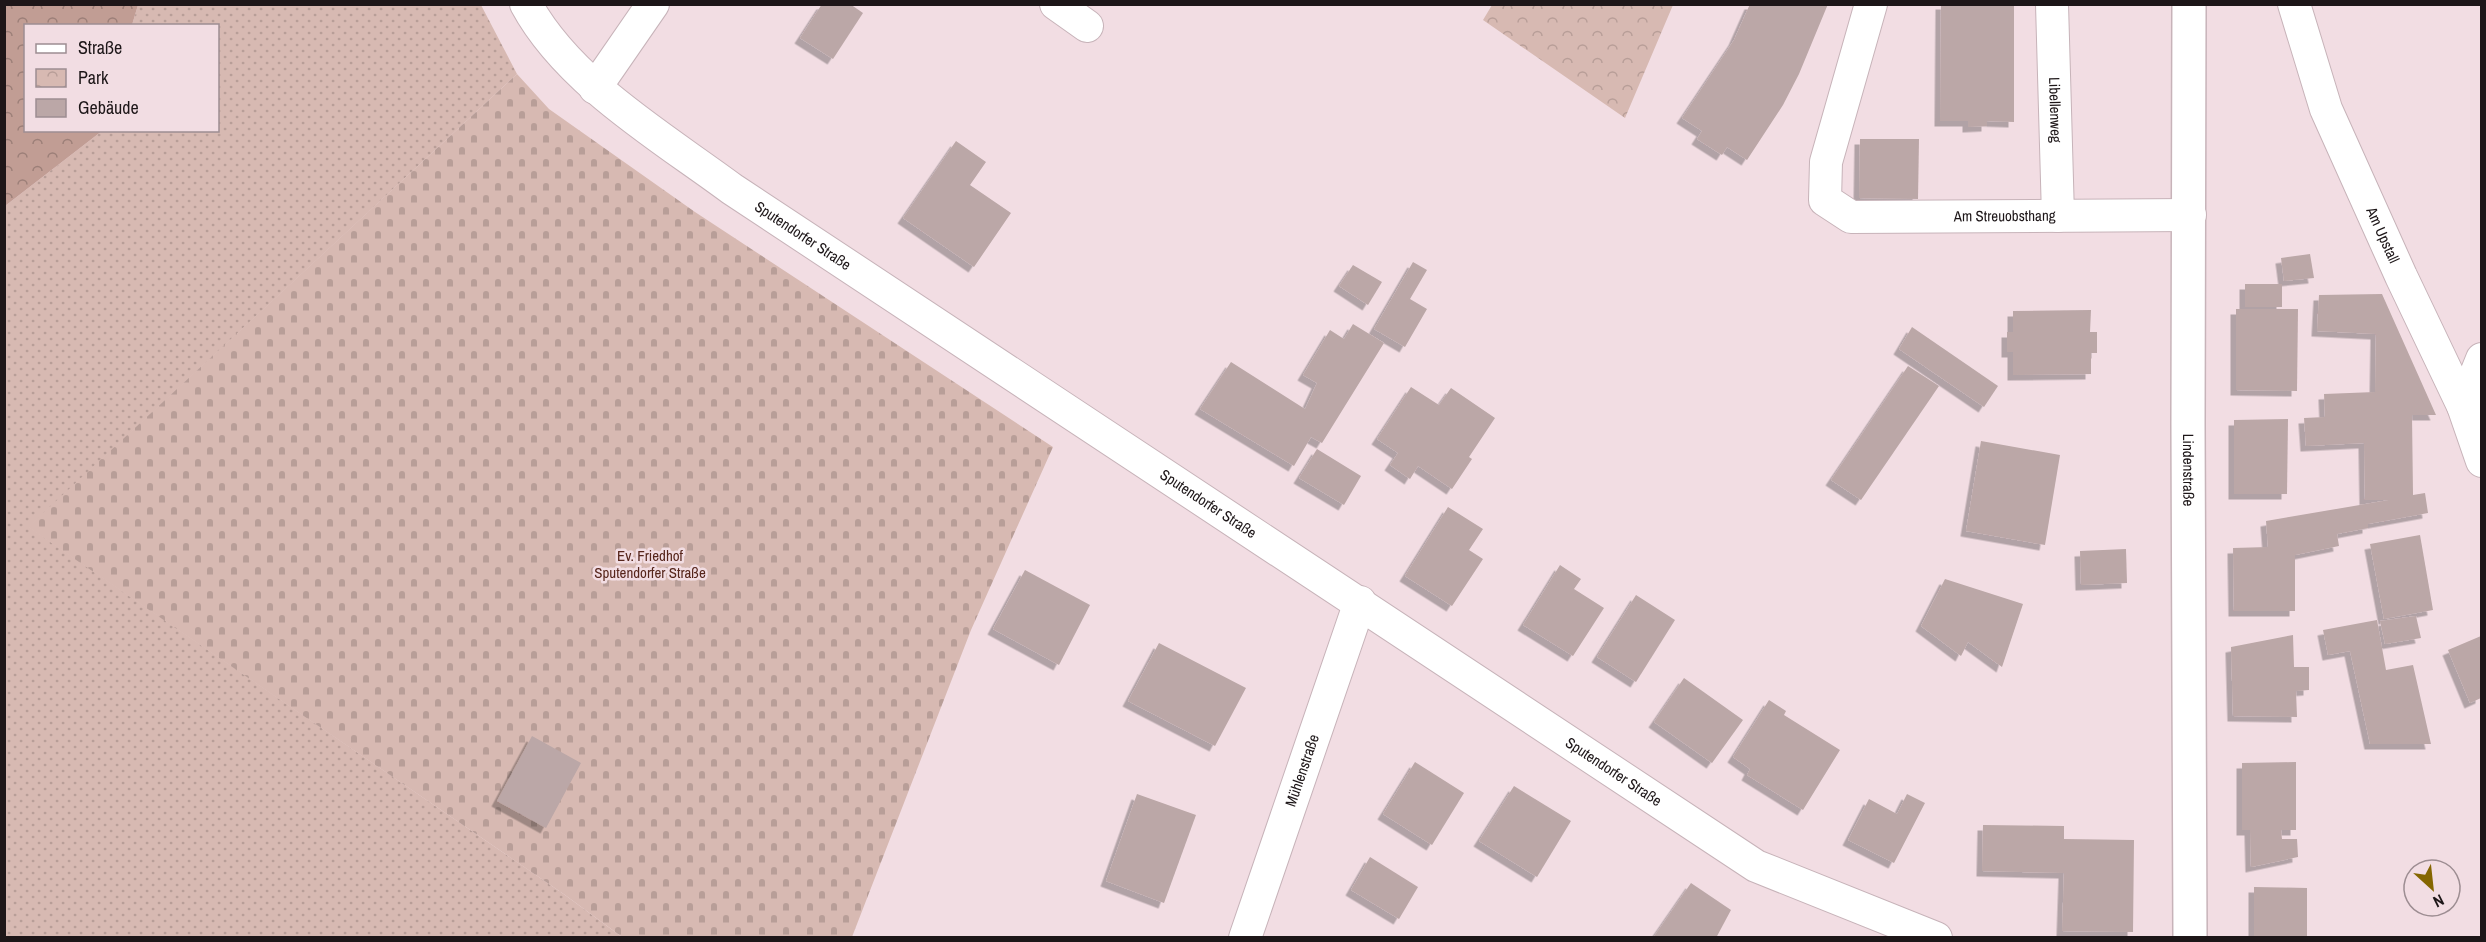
<svg xmlns="http://www.w3.org/2000/svg" width="2486" height="942" font-family="'Archivo Narrow',sans-serif">
	<style>
		.grass { fill: url(#grass-dots) }
		.forest { fill: url(#forest-crowns) }
		.cemetery { fill: url(#cemetery-stones) }
		.park { fill: url(#park-crowns) }
		.building { fill: #bba7a7; filter: url(#shadow) }
		.lines { fill: none; stroke-linecap: round; stroke-linejoin: round }
		.street-casing { stroke: #c7b3b9; stroke-width: 34 }
		.secondary-casing { stroke: #c7b3b9; stroke-width: 36 }
		.street { stroke: #fff; stroke-width: 32 }
		.secondary { stroke: #fff; stroke-width: 33 }
		.labels { text-anchor: middle; stroke-width: 5; stroke-linejoin: round; paint-order: stroke }
		.street-label { font-size: 15px; fill: #1d1618; stroke: #f2dde3 }
		.park-label { font-size: 15px; fill: #56251b; stroke: #f2dde3 }
	</style>
	<defs>
		<pattern id="grass-dots" width="8" height="8" patternUnits="userSpaceOnUse" patternTransform="scale(1.5)"><rect width="8" height="8" fill="#d7b9b2"/><path d="M2 2h.1M6 6h.1" fill="none" stroke="#b89e98" stroke-width="1.8" stroke-linecap="round"/></pattern>
		<pattern id="forest-crowns" width="20" height="18" patternUnits="userSpaceOnUse" patternTransform="scale(1.5)"><rect width="20" height="18" fill="#c19d94"/><path d="M2 6a3 3 0 1 1 6 0M12 15a3 3 0 1 1 6 0" fill="none" stroke="#9c7f78"/></pattern>
		<pattern id="cemetery-stones" width="16" height="16" patternUnits="userSpaceOnUse" patternTransform="scale(1.5)"><rect width="16" height="16" fill="#d7b9b2"/><path d="M2 7V4a2 2 0 0 1 4 0v3zM10 15v-3a2 2 0 0 1 4 0v3z" fill="#b89e98"/></pattern>
		<pattern id="park-crowns" width="20" height="18" patternUnits="userSpaceOnUse" patternTransform="scale(1.5)"><rect width="20" height="18" fill="#d7b9b2"/><path d="M2 6a3 3 0 1 1 6 0M12 15a3 3 0 1 1 6 0" fill="none" stroke="#b89e98"/></pattern>
		<filter id="shadow"><feDropShadow dx="-5.5" dy="5.5" stdDeviation="0" flood-color="#0004"/></filter>
	</defs>
	<rect width="100%" height="100%" fill="#f2dde3"/>
	<polygon class="grass" points="138,5 481,5 517,74 29,527 565,895 622,937 5,938 5,206 102,131 218,130 218,26 132,25"/>
	<polygon class="forest" points="5,4 138,5 132,25 26,26 26,130 102,131 5,206"/>
	<polygon class="cemetery" points="517,74 549,109 695,212 1053,447 971,630 852,937 622,937 565,895 28,527"/>
	<polygon class="park" points="1492,5 1492,4 1673,5 1625,118 1483,20"/>
	<g class="building">
		<polygon points="822,4 850,4 863,13 833,59 800,38"/>
		<polygon points="1750,4 1828,4 1799,74 1783,105 1747,160 1727,147 1722,155 1697,139 1702,131 1682,118 1734,40"/>
		<polygon points="1941,4 2014,4 2014,122 1987,121 1987,126 1968,127 1968,121 1940,121"/>
		<polygon points="1860,139 1919,139 1918,199 1859,198"/>
		<polygon points="956,141 986,162 970,185 1011,213 974,267 903,218"/>
		<polygon points="2310,254 2314,278 2284,281 2281,258"/>
		<polygon points="1413,262 1427,270 1410,299 1427,309 1405,347 1374,329"/>
		<polygon points="1353,265 1382,282 1368,305 1339,286"/>
		<rect x="2245" y="284" width="37" height="23"/>
		<polygon points="2382,294 2436,415 2412,415 2413,495 2425,493 2428,513 2368,524 2368,528 2337,534 2339,546 2295,555 2295,611 2234,611 2233,548 2268,547 2266,521 2389,500 2365,500 2364,443 2306,446 2304,418 2325,417 2324,394 2375,392 2376,334 2317,331 2319,295"/>
		<polygon points="2236,309 2298,309 2297,391 2236,390"/>
		<polygon points="2091,310 2090,332 2097,332 2097,353 2091,353 2091,374 2013,375 2013,352 2007,352 2007,332 2013,332 2013,311"/>
		<polygon points="1353,324 1384,343 1322,443 1311,437 1294,466 1200,409 1231,362 1305,409 1317,383 1303,375 1330,330 1344,339"/>
		<polygon points="1912,327 1998,386 1984,407 1899,349"/>
		<polygon points="1908,366 1939,386 1861,500 1831,480"/>
		<polygon points="1411,387 1439,405 1451,388 1495,418 1469,457 1472,459 1452,489 1418,466 1410,479 1390,465 1398,453 1377,439"/>
		<polygon points="2288,419 2287,494 2234,494 2234,420"/>
		<polygon points="1981,441 2060,455 2045,545 1966,531"/>
		<polygon points="1317,449 1361,476 1344,505 1299,478"/>
		<polygon points="1448,507 1483,529 1469,550 1483,559 1452,606 1405,576"/>
		<polygon points="2420,535 2433,610 2384,619 2370,544"/>
		<polygon points="2126,549 2127,583 2081,585 2080,551"/>
		<polygon points="1560,565 1581,579 1574,589 1604,608 1573,656 1523,625"/>
		<polygon points="1025,570 1090,605 1059,665 993,629"/>
		<polygon points="1945,579 2023,604 2002,667 1968,642 1961,656 1921,626"/>
		<polygon points="1636,595 1675,620 1636,682 1597,657"/>
		<polygon points="2416,616 2421,638 2385,644 2380,621"/>
		<polygon points="2377,620 2386,670 2413,665 2431,744 2370,744 2350,651 2328,655 2323,630"/>
		<polygon points="2293,635 2294,667 2309,667 2309,690 2296,691 2297,717 2233,716 2231,647"/>
		<polygon points="2481,636 2481,698 2470,703 2448,650"/>
		<polygon points="1159,643 1246,688 1215,746 1128,701"/>
		<polygon points="1684,678 1743,720 1712,763 1654,722"/>
		<polygon points="1769,700 1786,711 1784,715 1840,750 1803,810 1747,775 1750,769 1733,757"/>
		<polygon points="532,736 581,763 546,828 497,801"/>
		<polygon points="1415,762 1464,793 1432,845 1383,814"/>
		<polygon points="2296,762 2296,830 2281,830 2282,839 2297,839 2298,857 2251,867 2250,830 2242,830 2242,763"/>
		<polygon points="1514,786 1571,821 1537,877 1479,841"/>
		<polygon points="1137,794 1196,815 1164,903 1106,881"/>
		<polygon points="1907,794 1925,803 1894,863 1848,840 1869,799 1897,814"/>
		<polygon points="1983,825 2064,826 2064,839 2134,840 2133,932 2062,931 2064,873 1982,871"/>
		<polygon points="1370,857 1418,887 1399,919 1351,890"/>
		<polygon points="1691,883 1731,910 1716,938 1653,938"/>
		<polygon points="2254,887 2307,888 2307,938 2254,938"/>
	</g>
	<g class="lines">
		<defs>
			<g id="street">
				<path id="s1" d="M 526,4 C 568,82 662,137 732,189 L 1756,866 L 1936,938"/>
				<polyline points="1056,4 1087,26"/>
				<path id="s2" d="M 1871,4 L 1826,162 L 1825,200 L 1851,217 L 2190,215"/>
				<path id="s3" d="M 2052,4 L 2058,216"/>
				<path id="s4" d="M 2294,4 L 2326,109 L 2401,276 L 2463,406 L 2482,461"/>
				<polyline points="595,88 653,4"/>
				<polyline points="2463,406 2482,359"/>
				<path id="s5" d="M 1245,938 L 1360,602"/>
			</g>
			<g id="secondary">
				<path id="s6" d="M 2189,4 L 2188,424 L 2190,938"/>
			</g>
		</defs>
		<use href="#street" class="street-casing"/>
		<use href="#secondary" class="secondary-casing"/>
		<use href="#street" class="street"/>
		<use href="#secondary" class="secondary"/>
	</g>
	<g class="labels">
		<g class="street-label">
			<text dy="5" stroke="none"><textPath href="#s3" startOffset="106">Libellenweg</textPath></text>
			<text dy="5" stroke="none"><textPath href="#s2" startOffset="387">Am Streuobsthang</textPath></text>
			<text dy="5" stroke="none"><textPath href="#s1" startOffset="364">Sputendorfer Straße</textPath></text>
			<text dy="5" stroke="none"><textPath href="#s4" startOffset="248">Am Upstall</textPath></text>
			<text dy="5" stroke="none"><textPath href="#s6" startOffset="466">Lindenstraße</textPath></text>
			<text dy="5" stroke="none"><textPath href="#s1" startOffset="850">Sputendorfer Straße</textPath></text>
			<text dy="5" stroke="none"><textPath href="#s5" startOffset="177">Mühlenstraße</textPath></text>
			<text dy="5" stroke="none"><textPath href="#s1" startOffset="1336">Sputendorfer Straße</textPath></text>
		</g>
		<g class="park-label">
			<text x="650" y="561">Ev. Friedhof<tspan x="650" dy="17">Sputendorfer Straße</tspan></text>
		</g>
	</g>
	<rect width="2486" height="942" fill="none" stroke="#1d1618" stroke-width="12"/>
	<rect x="24" y="24" width="195" height="108" fill="#f2dde3" stroke="#9d8d92" stroke-width="1.5"/>
	<rect x="36" y="44" width="30" height="9" fill="#ffffff" stroke="#9d8d92" stroke-width="1.5"/>
	<text x="78" y="54" font-size="18" fill="#1d1618">Straße</text>
	<rect x="36" y="69" width="30" height="18" fill="url(#park-crowns)" stroke="#9d8d92" stroke-width="1.5"/>
	<text x="78" y="84" font-size="18" fill="#1d1618">Park</text>
	<rect x="36" y="99" width="30" height="18" fill="#bba7a7" stroke="#9d8d92" stroke-width="1.5"/>
	<text x="78" y="114" font-size="18" fill="#1d1618">Gebäude</text>
	<g transform="translate(2432 888) rotate(153)"><circle r="28" fill="#f2dde3" stroke="#9d8d92" stroke-width="1.5"/>
	<path d="M0-4.5L10 22L0 15L-10 22Z" fill="#856600"/>
	<text y="-9" font-size="16" font-weight="bold" text-anchor="middle" fill="#1d1618">N</text>
	</g>
</svg>
